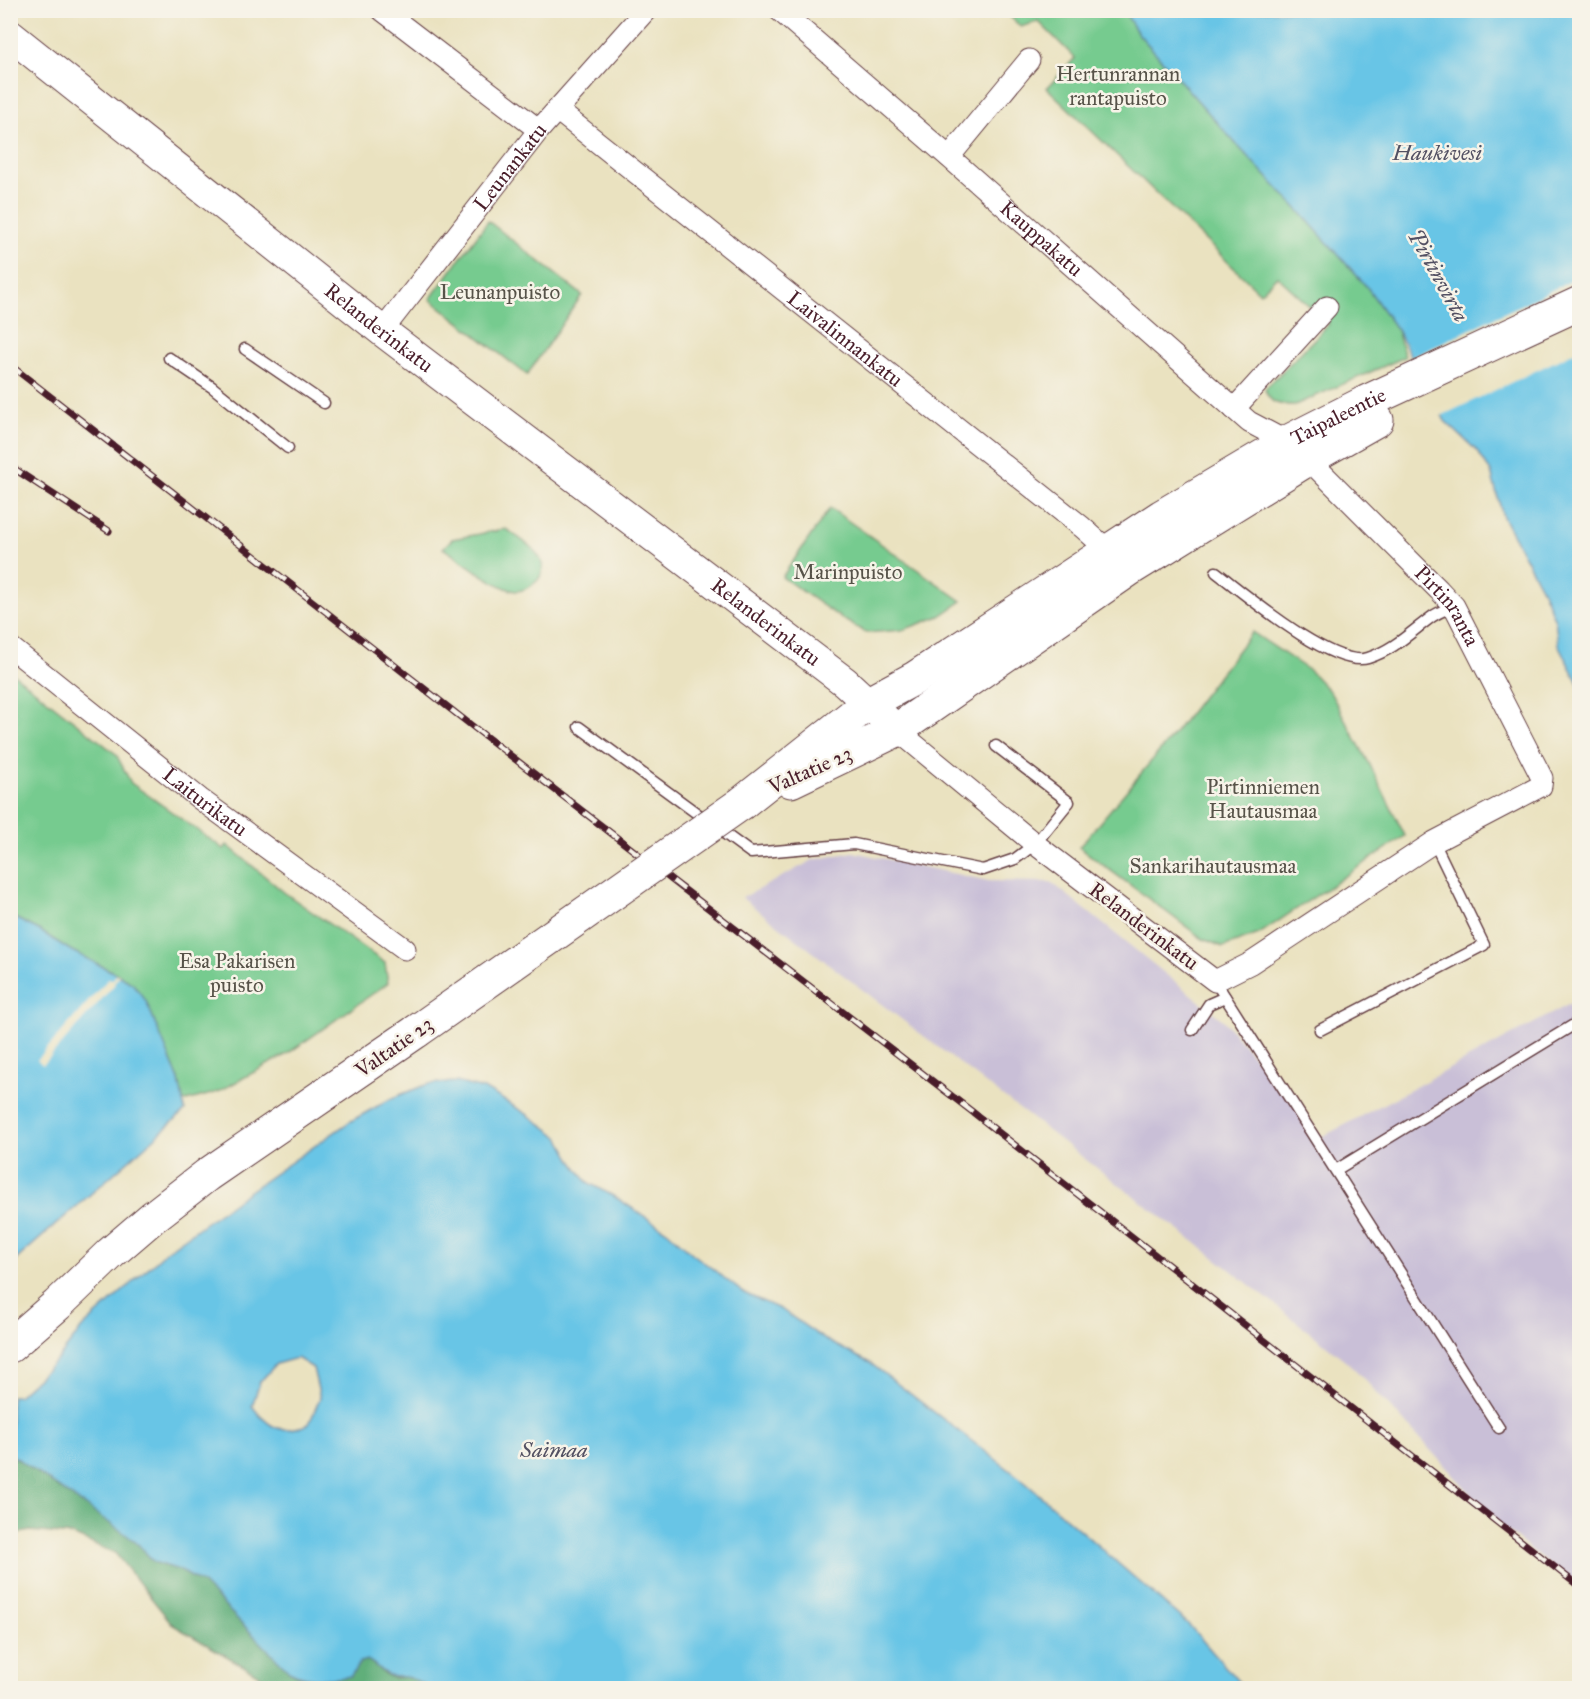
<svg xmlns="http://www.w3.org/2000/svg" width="1590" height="1699" font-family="'IM FELL Great Primer',serif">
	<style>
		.industrial { fill: #c9bfd7 }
		.green { fill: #76cb8f; stroke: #60755d; stroke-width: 1.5 }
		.forest { fill: #60af7a; stroke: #556752; stroke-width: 1.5 }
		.water { fill: #68c5e6; stroke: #597288; stroke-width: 1.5; fill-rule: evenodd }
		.pier { fill: #eae2c0 }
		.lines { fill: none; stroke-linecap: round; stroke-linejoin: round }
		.service-casing { stroke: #623c41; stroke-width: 13 }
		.minor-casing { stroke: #623c41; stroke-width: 23 }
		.secondary-casing { stroke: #623c41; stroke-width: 32 }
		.trunk-casing { stroke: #623c41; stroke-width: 35 }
		.service { stroke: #fff; stroke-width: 10 }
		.minor { stroke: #fff; stroke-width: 21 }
		.secondary { stroke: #fff; stroke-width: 30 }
		.trunk { stroke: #fff; stroke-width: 33 }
		.rail-casing { stroke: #4a1f2b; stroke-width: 7 }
		.rail { stroke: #f7f3e8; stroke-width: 4.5; stroke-dasharray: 14; stroke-linecap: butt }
		.trunk-bridge-casing { stroke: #623c41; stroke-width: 35; stroke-linecap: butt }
		.trunk-bridge { stroke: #fff; stroke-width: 33 }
		.labels { text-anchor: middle; stroke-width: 5; stroke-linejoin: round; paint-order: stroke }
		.park-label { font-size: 21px; fill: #575349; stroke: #f7f3e8 }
		.street-label { font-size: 21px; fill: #4a1f2b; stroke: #f7f3e8 }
		.water-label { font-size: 22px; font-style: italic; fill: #535163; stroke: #f7f3e8 }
	</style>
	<rect width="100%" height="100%" fill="#f7f3e8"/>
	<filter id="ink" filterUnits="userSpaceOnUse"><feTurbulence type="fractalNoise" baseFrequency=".0167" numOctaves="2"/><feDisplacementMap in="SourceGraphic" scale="12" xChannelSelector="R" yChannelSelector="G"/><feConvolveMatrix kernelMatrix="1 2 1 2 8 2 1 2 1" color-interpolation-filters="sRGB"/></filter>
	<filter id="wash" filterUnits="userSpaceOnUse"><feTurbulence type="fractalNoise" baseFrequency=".008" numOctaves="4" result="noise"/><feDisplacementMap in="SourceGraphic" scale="24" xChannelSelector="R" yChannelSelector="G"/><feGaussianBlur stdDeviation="1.35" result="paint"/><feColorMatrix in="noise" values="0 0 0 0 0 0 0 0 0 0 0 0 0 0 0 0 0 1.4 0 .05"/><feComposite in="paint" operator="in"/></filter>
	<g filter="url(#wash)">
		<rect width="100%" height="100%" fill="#eae2c0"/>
		<polygon class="industrial" points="853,852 989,881 1051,882 1224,1021 1322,1137 1579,999 1579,1587 1502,1527 1350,1364 1227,1267 742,898 813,860"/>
		<g class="green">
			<path d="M 1004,11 L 1124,11 L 1137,32 L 1237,145 L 1301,213 L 1367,287 L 1397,330 L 1405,357 L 1295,405 C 1281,405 1269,405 1265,389 L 1329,324 L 1277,276 L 1260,293 L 1047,88 L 1075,58 L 1038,21 L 1021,27 Z"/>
			<polygon points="488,221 582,295 527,375 430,299"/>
			<polygon points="830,508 962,601 940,616 903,630 866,633 841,618 782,577"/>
			<path d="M 506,529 C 522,540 556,559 537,581 C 532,586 523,591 516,591 C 499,590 459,558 443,548 L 452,539 Z"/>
			<polygon points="1252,632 1310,671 1330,692 1369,763 1405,836 1259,934 1223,947 1203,939 1079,847 1169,740"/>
			<polygon points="10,671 116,754 131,783 224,849 227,845 285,893 385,963 388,983 287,1054 218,1092 183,1102 179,1080 146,1002 133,984 117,974 70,950 37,929 11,916"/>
		</g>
		<polygon class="forest" points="10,1454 124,1533 138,1544 154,1562 179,1570 202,1583 289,1671 301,1677 351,1675 360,1662 368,1660 385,1674 393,1678 405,1677 415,1679 431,1688 284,1688 277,1681 264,1678 173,1625 115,1553 72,1535 30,1531 11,1535"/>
		<g class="water">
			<polygon points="1575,10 1579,16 1579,685 1558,644 1555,621 1543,591 1503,517 1491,472 1478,452 1445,421 1397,330 1367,287 1301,213 1237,145 1137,32 1124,11"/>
			<polygon points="10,916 37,929 70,950 117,974 133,984 146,1001 179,1080 185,1111 11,1264"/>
			<path d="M 456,1082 L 487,1090 L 525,1113 L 559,1137 L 573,1162 L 587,1182 L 615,1197 L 667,1231 L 693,1254 L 744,1293 L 782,1310 L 824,1339 L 870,1363 L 1020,1478 L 1189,1625 L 1244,1688 L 431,1688 C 423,1684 414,1678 405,1677 C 400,1676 395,1678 391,1676 C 381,1673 376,1664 367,1660 L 360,1662 L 351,1676 C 330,1680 308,1681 289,1671 L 202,1583 L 179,1570 L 154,1562 L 138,1544 L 124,1533 L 11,1454 L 11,1396 L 18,1396 L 57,1360 L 82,1328 L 168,1250 L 248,1192 L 351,1121 L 392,1098 L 428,1084 ZM 297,1358 L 313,1368 L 320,1398 L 309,1424 C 281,1435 270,1429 252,1406 L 260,1382 L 276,1364 Z"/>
		</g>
		<g class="pier">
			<polygon points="1579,277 1579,350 1439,417 1408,359"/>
			<polygon points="117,974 120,976 114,982 115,984 43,1065 37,1060 109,978 112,980"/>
		</g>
	</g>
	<g filter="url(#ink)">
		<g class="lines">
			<defs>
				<g id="service">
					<polyline points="245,349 324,403"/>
					<polyline points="169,358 212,387 288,448"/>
					<path d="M 1216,572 C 1245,594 1333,669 1368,658 C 1394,650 1412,631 1433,616 C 1439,612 1447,609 1454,606"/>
					<polyline points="579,727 751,853 854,844 983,870 1015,859 1035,844 1069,802 996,746"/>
					<polyline points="1215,981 1499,1428"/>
					<polyline points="1192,1030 1209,1004 1225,997"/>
					<polyline points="1320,1030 1484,945 1434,842"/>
					<polyline points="1336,1170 1580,1021"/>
				</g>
				<g id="minor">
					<polyline points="382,10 539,130"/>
					<path id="s1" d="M 779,10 L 949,157 L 1249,422 L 1287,442 L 1308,459 L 1439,590 L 1454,606 L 1542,778 L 1541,786 L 1434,842 L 1251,963 L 1215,981 L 1035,844 L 897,730"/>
					<path id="s2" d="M 557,110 L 1082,527 L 1118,559"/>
					<polyline points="949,157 1029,60"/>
					<path id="s3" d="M 382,331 L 539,130 L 646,10"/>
					<polyline points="1234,409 1327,307"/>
					<path id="s4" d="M 10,647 L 200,799 L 405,949"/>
				</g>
				<g id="secondary">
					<path id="s5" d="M 10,35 L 382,331 L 845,682 L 897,730"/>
				</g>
				<g id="trunk">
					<polyline points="791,781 897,730 1130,569 1308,459 1377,420"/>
					<path id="s6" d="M 742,803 L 867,704 L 915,678 L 1162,516 L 1287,442 L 1366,402 L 1580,303"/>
					<polyline points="10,1346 57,1305 111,1253 153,1217 207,1175 417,1031"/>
				</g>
			</defs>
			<use href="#service" class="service-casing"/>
			<use href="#minor" class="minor-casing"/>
			<use href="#secondary" class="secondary-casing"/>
			<use href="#trunk" class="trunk-casing"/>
			<use href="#service" class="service"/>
			<use href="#minor" class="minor"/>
			<use href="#secondary" class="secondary"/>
			<use href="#trunk" class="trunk"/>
			<defs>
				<g id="rail">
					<polyline points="10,365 476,729 970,1110 1580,1587"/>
					<polyline points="10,466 109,531"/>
				</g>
			</defs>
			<use href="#rail" class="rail-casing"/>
			<use href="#rail" class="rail"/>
			<defs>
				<polyline id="trunk-bridge" points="417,1031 742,803"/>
			</defs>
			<use href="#trunk-bridge" class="trunk-bridge-casing"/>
			<use href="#trunk-bridge" class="trunk-bridge"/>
		</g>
	</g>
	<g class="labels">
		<g class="park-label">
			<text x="1118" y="81">Hertunrannan<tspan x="1118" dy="24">rantapuisto</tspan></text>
			<text x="500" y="299">Leunanpuisto</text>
			<text x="848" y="579">Marinpuisto</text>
			<text x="1263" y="794">Pirtinniemen<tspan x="1263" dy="24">Hautausmaa</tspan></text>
			<text x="1213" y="873">Sankarihautausmaa</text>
			<text x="237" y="968">Esa Pakarisen<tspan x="237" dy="24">puisto</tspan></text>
		</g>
		<g class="street-label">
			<text dy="7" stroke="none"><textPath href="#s3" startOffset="208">Leunankatu</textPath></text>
			<text dy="7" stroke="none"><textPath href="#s1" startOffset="348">Kauppakatu</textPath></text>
			<text dy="7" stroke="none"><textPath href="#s5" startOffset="471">Relanderinkatu</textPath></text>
			<text dy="7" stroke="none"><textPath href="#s2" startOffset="368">Laivalinnankatu</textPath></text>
			<text dy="7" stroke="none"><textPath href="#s6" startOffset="712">Taipaleentie</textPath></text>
			<text dy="7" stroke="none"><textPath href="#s1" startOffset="898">Pirtinranta</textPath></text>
			<text dy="7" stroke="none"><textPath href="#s5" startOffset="957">Relanderinkatu</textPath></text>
			<text transform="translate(810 770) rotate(-24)" y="7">Valtatie 23</text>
			<text dy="7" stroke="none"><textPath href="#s4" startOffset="249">Laiturikatu</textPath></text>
			<text transform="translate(1144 926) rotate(37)" y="7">Relanderinkatu</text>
			<text transform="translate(394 1047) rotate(-35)" y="7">Valtatie 23</text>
		</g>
		<g class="water-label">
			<text x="1437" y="160">Haukivesi</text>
			<text transform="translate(1439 275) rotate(61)" y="8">Pirtinvirta</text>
			<text x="554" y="1457">Saimaa</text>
		</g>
	</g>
	<rect width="1590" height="1699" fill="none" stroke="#f7f3e8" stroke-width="36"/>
</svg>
